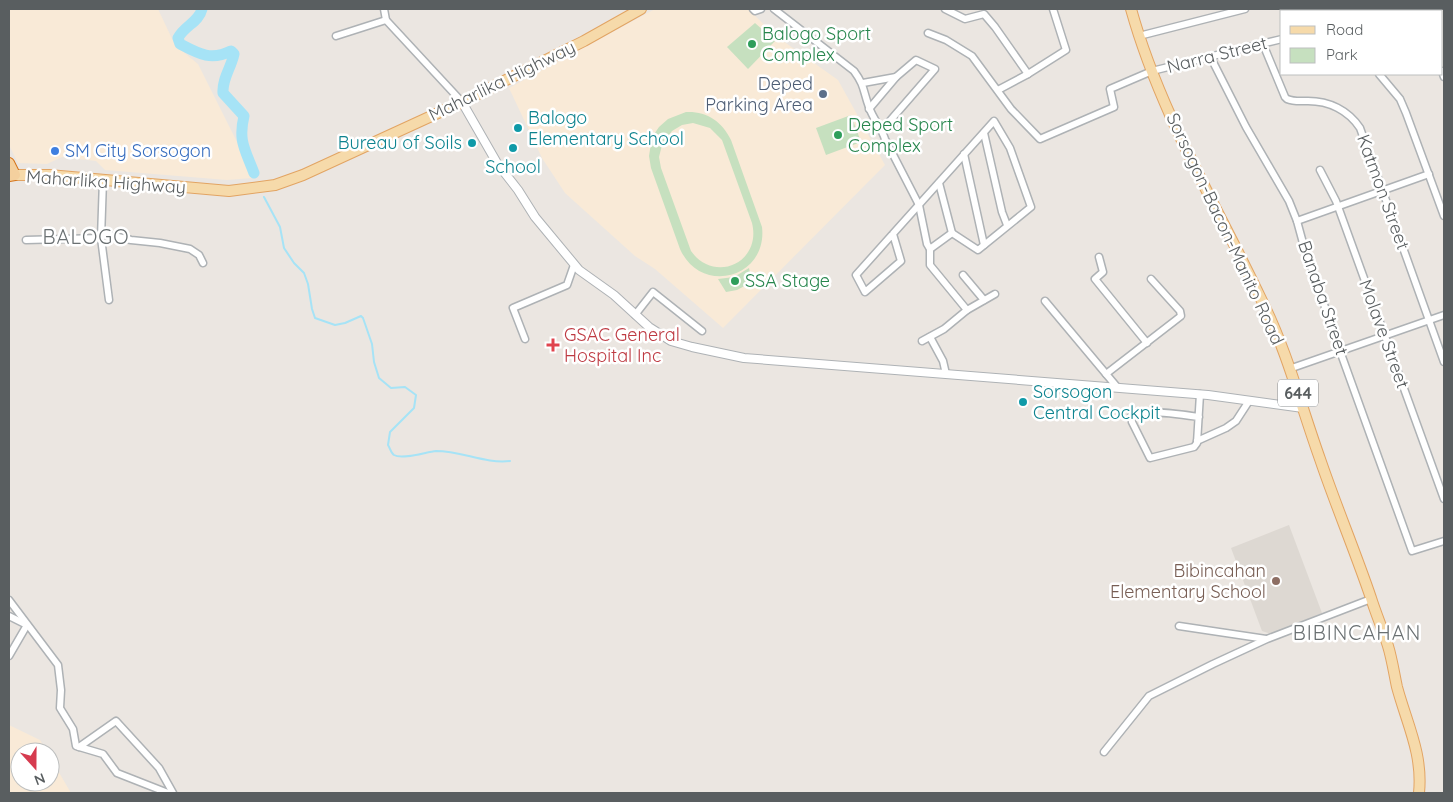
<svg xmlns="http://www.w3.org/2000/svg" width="1453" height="802" font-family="Quicksand,sans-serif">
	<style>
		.commercial { fill: #f9ead7 }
		.education { fill: #ddd8d2 }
		.green { fill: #c6e0bf; fill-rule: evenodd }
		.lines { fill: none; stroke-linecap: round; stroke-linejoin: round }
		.stream { stroke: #a6e3f6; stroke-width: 2 }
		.river { stroke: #a6e3f6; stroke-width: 11 }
		.minor-casing { stroke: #aeb2b5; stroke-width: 9 }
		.tertiary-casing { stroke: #aeb2b5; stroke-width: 10 }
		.primary-casing { stroke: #e2a463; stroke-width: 12 }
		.trunk-casing { stroke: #d57217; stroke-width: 12 }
		.minor { stroke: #fff; stroke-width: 6 }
		.tertiary { stroke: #fff; stroke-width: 8 }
		.primary { stroke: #f6daaa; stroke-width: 10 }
		.trunk { stroke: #f4d09e; stroke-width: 10 }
		.leisure-dot { fill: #2e9e5b; stroke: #fff; stroke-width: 2 }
		.service-dot { fill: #5c6f8a; stroke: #fff; stroke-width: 2 }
		.culture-dot { fill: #0f9aa8; stroke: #fff; stroke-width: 2 }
		.shop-dot { fill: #3f7fe0; stroke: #fff; stroke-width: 2 }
		.health-dot { fill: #e0444e; stroke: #fff; stroke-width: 2 }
		.education-dot { fill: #8d6e63; stroke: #fff; stroke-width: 2 }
		.labels { text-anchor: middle; stroke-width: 5; stroke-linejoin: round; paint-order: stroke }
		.shield { fill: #fff; stroke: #8b8e90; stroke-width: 1 }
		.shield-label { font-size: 16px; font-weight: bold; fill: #595e60 }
		.leisure-label { font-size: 18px; fill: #27864d; stroke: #fff; text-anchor: start }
		.street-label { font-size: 18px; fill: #595e60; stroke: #fff }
		.service-label { font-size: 18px; fill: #4e5e75; stroke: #fff; text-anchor: end }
		.culture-label { font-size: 18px; fill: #0d838f; stroke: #fff; text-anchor: start }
		.shop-label { font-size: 18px; fill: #366cbe; stroke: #fff; text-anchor: start }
		.health-label { font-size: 18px; fill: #be3a42; stroke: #fff; text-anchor: start }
		.education-label { font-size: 18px; fill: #785e54; stroke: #fff; text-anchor: end }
		.quarter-label { font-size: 20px; letter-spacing: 1px; fill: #6a7072; stroke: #fff }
	</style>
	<rect width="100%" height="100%" fill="#ebe6e1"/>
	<g class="commercial">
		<polygon points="9,9 158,9 175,45 198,64 238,144 252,178 227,180 105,170 96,161 62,157 47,164 18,163 9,145"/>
		<polygon points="655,9 748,9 776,36 838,80 885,165 723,328 655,269 635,256 565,193 542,158 509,88"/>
		<polygon points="9,725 40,740 47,752 20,752 20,782 50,782 50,757 71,793 9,793"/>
	</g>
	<polygon class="education" points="1289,525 1322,613 1271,634 1262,631 1231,548"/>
	<g class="green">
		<polygon points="755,23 775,41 748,69 727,47"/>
		<path d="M 686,112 C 706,111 722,121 731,140 L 762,227 C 768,278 701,296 680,249 L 651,168 L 649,156 L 652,137 L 659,127 L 668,119 ZM 693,123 L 710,128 L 722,140 L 752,223 C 762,263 714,284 691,251 L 661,168 L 659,157 L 662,145 L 672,131 L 682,125 Z"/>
		<polygon points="851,115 861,142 826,155 816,128"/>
		<polygon points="749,268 752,282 737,290 726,292 718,279 734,277"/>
	</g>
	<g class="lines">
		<path class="stream" d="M 264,197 L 280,227 L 284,248 L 294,263 L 304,273 L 308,284 L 312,309 L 315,318 L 335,325 L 345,323 L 361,316 L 363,318 L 372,344 L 374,362 L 379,378 L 391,388 L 405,387 L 416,395 L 414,408 L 390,432 L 388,445 C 390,448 391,453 394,455 C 402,460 426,452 436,451 C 462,451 485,464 510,461"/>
		<path class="river" d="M 202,9 C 199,22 184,26 178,38 L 180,44 C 199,54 211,61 231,51 L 234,54 C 231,68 222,79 223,93 L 244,116 C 238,141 245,149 254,173"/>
		<defs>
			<g id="minor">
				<polyline points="384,9 386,20 462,102"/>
				<polyline points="753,9 755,11 761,9"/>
				<path d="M 774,9 L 854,71 C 865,86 863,91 869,107 C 873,119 881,127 885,139 L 919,205 L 927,244 L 930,249 L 930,265 L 967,310"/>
				<polyline points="945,9 965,19 984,14 995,27 1028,74 1066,50 1053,9"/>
				<polyline points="1396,11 1398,9"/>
				<polyline points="928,33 946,40 972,56 1011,109 1040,139 1114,107 1110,89 1152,71 1282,39"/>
				<polyline points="336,36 386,20"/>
				<polyline points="1139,36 1245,9"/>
				<path d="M 1263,44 L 1285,97 L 1287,99 C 1294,102 1300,101 1308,101 C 1329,101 1348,110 1360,128 L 1444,362"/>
				<polyline points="1210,56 1246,127 1289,201 1297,221 1303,243 1340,351 1412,551 1444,541"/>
				<polyline points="1442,71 1444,77"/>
				<polyline points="1379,74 1400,99 1406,113 1444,216"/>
				<polyline points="863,83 896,77 916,60 935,69 882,130"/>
				<polyline points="998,90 1028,74"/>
				<polyline points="869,109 896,77"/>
				<polyline points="984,133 1002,212 1007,225"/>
				<polyline points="964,154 984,245"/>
				<polyline points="1320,170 1336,201 1444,499"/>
				<polyline points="103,180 101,238 109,300"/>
				<polyline points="939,183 952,233"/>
				<polyline points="1297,221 1429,174"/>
				<polyline points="101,233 131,240 160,243 190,249 199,255 203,263"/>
				<polyline points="893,234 901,261 865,292 856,275 994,121 1010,148 1031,207 978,250 952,233 930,249"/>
				<polyline points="26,240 101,238"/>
				<polyline points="1099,257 1103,272 1095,279 1147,343"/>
				<polyline points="963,275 984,300"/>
				<polyline points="1045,301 1117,387"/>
				<polyline points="635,315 653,292 702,331"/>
				<polyline points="930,337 943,361 946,374"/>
				<polyline points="525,339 513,308 567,285 574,265"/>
				<polyline points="922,341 944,329 967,310 995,294"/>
				<polyline points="1289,369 1444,315"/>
				<polyline points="1106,374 1181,316 1180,311 1151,279"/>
				<path d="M 1199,417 C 1185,415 1140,408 1131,416 L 1132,422 L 1150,458 L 1194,447 L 1197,443 L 1200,394"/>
				<polyline points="1197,441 1226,428 1236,421 1249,401"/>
				<polyline points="9,600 58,665 61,690 60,708 73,729 76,746 103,754 117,773 168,793"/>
				<polyline points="9,616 27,625 9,656"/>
				<polyline points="1179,626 1266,639"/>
				<polyline points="79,747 116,721 159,768 173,793"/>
				<polyline points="1104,752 1149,696 1213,664 1267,639 1371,599"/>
			</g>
			<polyline id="tertiary" points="462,102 497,163 518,190 535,217 579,270 614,295 649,327 671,341 692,347 744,358 1208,395 1303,408"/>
			<g id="primary">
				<path d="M 1131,9 C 1160,113 1216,204 1262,301 C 1287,351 1301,406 1320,459 C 1336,506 1355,551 1371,598 C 1376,614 1383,630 1388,646 C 1392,659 1394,673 1397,687 C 1407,724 1423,754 1419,793"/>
				<polyline points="15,175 49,175 229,191 275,185 303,175 462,102 584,41 641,9"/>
			</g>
			<polyline id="trunk" points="9,163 15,175 9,176"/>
		</defs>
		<use href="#minor" class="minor-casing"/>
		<use href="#tertiary" class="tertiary-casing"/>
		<use href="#primary" class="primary-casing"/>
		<use href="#trunk" class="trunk-casing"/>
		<use href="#minor" class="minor"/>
		<use href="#tertiary" class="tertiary"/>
		<use href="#primary" class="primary"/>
		<use href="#trunk" class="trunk"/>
	</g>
	<g class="leisure-dot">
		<circle cx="752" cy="44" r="5"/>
		<circle cx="838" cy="135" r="5"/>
		<circle cx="735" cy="281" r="5"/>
	</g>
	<circle class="service-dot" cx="823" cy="94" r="5"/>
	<g class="culture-dot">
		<circle cx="518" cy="128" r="5"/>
		<circle cx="472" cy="143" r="5"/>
		<circle cx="513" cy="148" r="5"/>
		<circle cx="1023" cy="402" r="5"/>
	</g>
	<circle class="shop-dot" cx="55" cy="151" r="5"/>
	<path class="health-dot" d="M550.5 337.5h5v5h5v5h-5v5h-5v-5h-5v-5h5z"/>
	<circle class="education-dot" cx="1276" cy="581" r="5"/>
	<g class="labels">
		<rect class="shield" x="1278" y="379.5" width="40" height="27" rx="4"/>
		<g class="shield-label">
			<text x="1298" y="399">644</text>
		</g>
		<g class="leisure-label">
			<text x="762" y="40">Balogo Sport<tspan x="762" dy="21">Complex</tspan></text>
			<text x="848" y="131">Deped Sport<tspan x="848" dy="21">Complex</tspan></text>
			<text x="745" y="287">SSA Stage</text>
		</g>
		<g class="street-label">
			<text transform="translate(1217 55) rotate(-14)" y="6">Narra Street</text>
			<text transform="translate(502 81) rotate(-26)" y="6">Maharlika Highway</text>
			<text transform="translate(106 182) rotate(4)" y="6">Maharlika Highway</text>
			<text transform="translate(1383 192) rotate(70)" y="6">Katmon Street</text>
			<text transform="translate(1225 229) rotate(65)" y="6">Sorsogon-Bacon-Manito Road</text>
			<text transform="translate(1323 298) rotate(71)" y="6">Banaba Street</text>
			<text transform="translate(1384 334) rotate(70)" y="6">Molave Street</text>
		</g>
		<g class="service-label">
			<text x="813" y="90">Deped<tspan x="813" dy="21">Parking Area</tspan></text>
		</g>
		<g class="culture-label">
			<text x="528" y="124">Balogo<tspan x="528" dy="21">Elementary School</tspan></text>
			<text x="462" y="149" text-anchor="end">Bureau of Soils</text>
			<text x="513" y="173" text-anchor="middle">School</text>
			<text x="1033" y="398">Sorsogon<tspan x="1033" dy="21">Central Cockpit</tspan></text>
		</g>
		<g class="shop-label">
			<text x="65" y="157">SM City Sorsogon</text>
		</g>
		<g class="health-label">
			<text x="564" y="341">GSAC General<tspan x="564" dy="21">Hospital Inc</tspan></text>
		</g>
		<g class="education-label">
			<text x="1266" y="577">Bibincahan<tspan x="1266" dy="21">Elementary School</tspan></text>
		</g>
		<g class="quarter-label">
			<text x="86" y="244">BALOGO</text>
			<text x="1357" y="640">BIBINCAHAN</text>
		</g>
	</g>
	<rect width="1453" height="802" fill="none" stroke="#595e60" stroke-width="20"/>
	<rect x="1280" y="10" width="162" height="65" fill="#ffffff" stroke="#bdbfbf"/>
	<rect x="1290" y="26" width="25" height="8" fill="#f6daaa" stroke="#bdbfbf"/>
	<text x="1326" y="35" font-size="15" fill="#595e60">Road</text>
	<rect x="1290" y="48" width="25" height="15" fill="#c6e0bf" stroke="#bdbfbf"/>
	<text x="1326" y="60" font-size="15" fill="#595e60">Park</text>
	<g transform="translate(35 767) rotate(159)"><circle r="24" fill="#ffffff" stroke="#bdbfbf"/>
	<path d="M0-4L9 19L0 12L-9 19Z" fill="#d63b4f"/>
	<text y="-8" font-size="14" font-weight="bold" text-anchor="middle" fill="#595e60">N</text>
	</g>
</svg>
